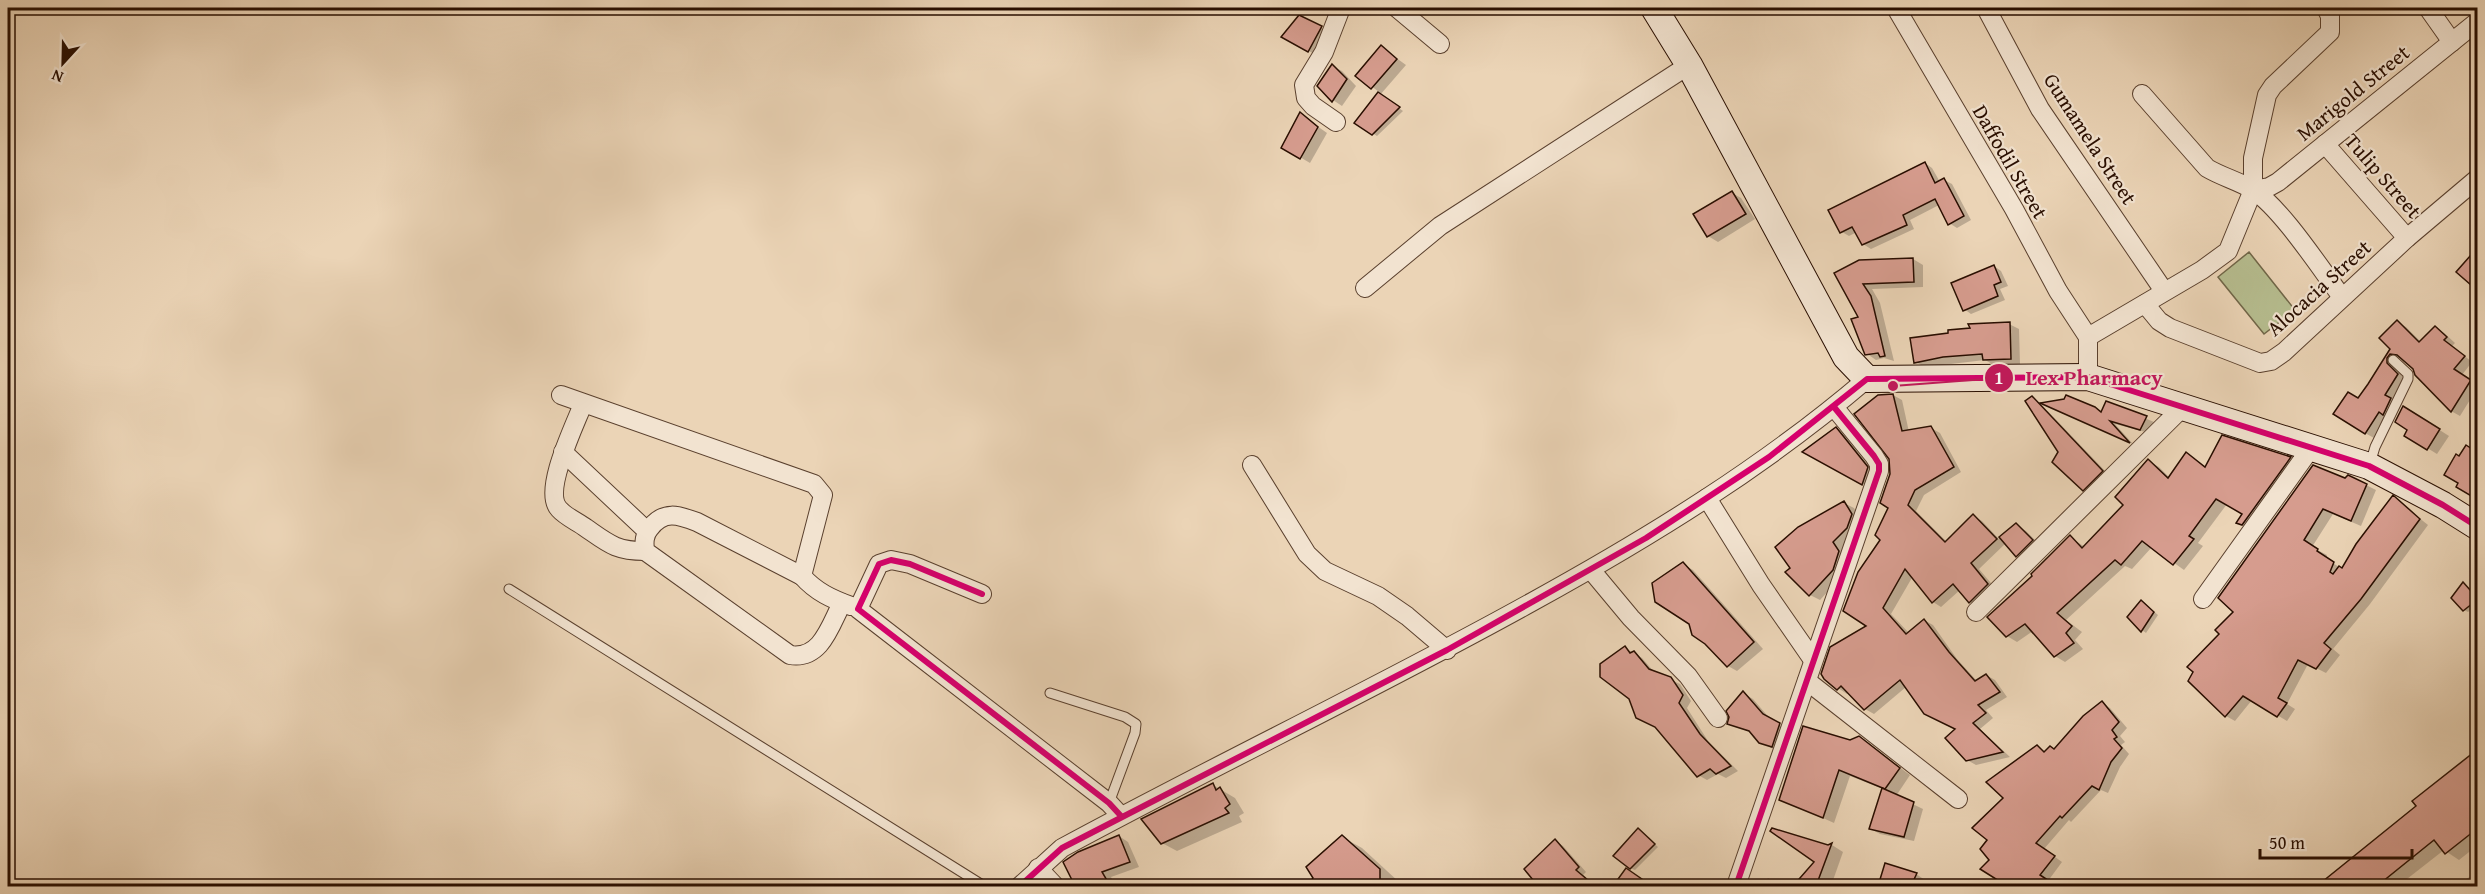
<svg xmlns="http://www.w3.org/2000/svg" width="2485" height="894" font-family="'Gentium Book Plus',serif">
	<style>
		.green { fill: #b6bd8f; stroke: #706648; stroke-width: 1.5 }
		.shadow { fill: #0003 }
		.building { fill: #d69c8e; stroke: #290e00; stroke-width: 1.5 }
		.lines { fill: none; stroke-linecap: round; stroke-linejoin: round }
		.lane-casing { stroke: #5a402e; stroke-width: 11 }
		.street-casing { stroke: #5a402e; stroke-width: 20 }
		.secondary-casing { stroke: #290e00; stroke-width: 28 }
		.lane { stroke: #f2e3d0; stroke-width: 9 }
		.street { stroke: #f2e3d0; stroke-width: 18 }
		.secondary { stroke: #f2e3d0; stroke-width: 26 }
		.cycleway-casing { stroke: #f2e3d0; stroke-width: 10 }
		.cycleway { stroke: #d6006c; stroke-width: 6 }
		.labels { text-anchor: middle; stroke-width: 4.5; stroke-linejoin: round; paint-order: stroke }
		.street-label { font-size: 21px; fill: #290e00; stroke: #f2e3d0 }
		.leader { fill: none; stroke: #c2185b; stroke-width: 2 }
		.callout-dot { fill: #c2185b; stroke: #f2e3d0; stroke-width: 2 }
		.mark-label { font-size: 18px; text-anchor: middle; font-weight: bold; fill: #fff }
		.callout-label { font-size: 22px; text-anchor: middle; font-weight: bold; fill: #c2185b; stroke: #f2e3d0; stroke-width: 4.5; stroke-linejoin: round; paint-order: stroke }
	</style>
	<rect width="100%" height="100%" fill="#ebd4b6"/>
	<filter id="stains"><feTurbulence type="fractalNoise" baseFrequency=".00333" numOctaves="4"/><feColorMatrix values="0 0 0 0 .2 0 0 0 0 .09 0 0 0 0 .02 0 0 0 .5 -.17"/></filter>
	<radialGradient id="worn" r=".72"><stop offset=".6" stop-color="#630" stop-opacity="0"/><stop offset="1" stop-color="#630" stop-opacity=".3"/></radialGradient>
	<polygon class="green" points="2249,252 2295,310 2264,334 2218,277"/>
	<g class="shadow">
		<polygon points="1300,17 1331,33 1318,56 1283,37"/>
		<polygon points="1381,47 1406,65 1380,95 1403,111 1377,136 1356,123 1379,92 1357,75"/>
		<polygon points="1332,66 1342,71 1356,86 1342,106 1333,100"/>
		<polygon points="1300,114 1327,133 1310,163 1283,147"/>
		<polygon points="1925,163 1932,168 1940,182 1944,180 1952,184 1971,220 1957,228 1949,223 1939,205 1910,220 1914,229 1871,249 1863,244 1857,232 1849,236 1842,232"/>
		<polygon points="1732,193 1741,198 1755,219 1718,242 1708,236"/>
		<polygon points="1913,259 1923,265 1923,287 1872,289 1880,303 1894,361 1884,358 1876,360 1863,351 1853,320 1860,318 1859,261"/>
		<polygon points="1994,266 2001,271 2008,286 2000,289 2005,300 1971,314 1964,309"/>
		<polygon points="2397,322 2406,327 2421,342 2435,328 2444,333 2455,343 2452,346 2472,362 2462,375 2478,387 2460,416 2451,411 2414,368 2403,358 2397,359 2395,367 2406,380 2374,438 2365,433 2359,400 2392,349"/>
		<polygon points="2009,324 2019,329 2020,364 1994,365 1985,360 1925,367 1915,362"/>
		<polygon points="1893,395 1902,400 1909,432 1931,428 1940,433 1961,472 1924,495 1916,511 1947,542 1973,516 1982,521 1999,539 2016,525 2026,531 2041,546 2026,561 2017,555 2006,543 1979,569 1996,589 1978,607 1970,602 1960,590 1941,607 1933,602 1913,576 1891,614 1909,633 1924,620 1933,625 1957,659 1977,681 1986,675 1995,680 2007,697 1986,710 1993,718 1980,729 2010,757 1976,765 1967,760 1957,729 1906,687 1874,714 1865,709 1849,691 1847,694 1838,688 1869,626 1882,540 1890,508"/>
		<polygon points="2032,398 2040,403 2110,476 2091,494 2083,489 2060,452"/>
		<polygon points="2106,402 2154,422 2149,433 2115,424 2133,444 2050,407 2095,408 2102,412"/>
		<polygon points="2413,413 2449,436 2437,454 2406,435"/>
		<polygon points="1836,429 1844,434 1875,473 1870,488 1805,451"/>
		<polygon points="2223,437 2290,458 2300,464 2248,528 2238,523 2244,514 2227,504 2198,543 2203,546 2184,570 2152,547 2132,569 2125,566 2066,620 2082,632 2075,640 2083,649 2065,662 2055,656 2033,631 2017,642 2007,636 2034,576 2070,537 2085,547 2126,505 2148,461 2159,467 2170,478 2187,454 2207,468"/>
		<polygon points="2345,480 2366,485 2376,490 2361,526 2333,514 2312,547 2327,555 2326,558 2343,570 2393,497 2428,525 2370,604 2333,649 2340,655 2326,673 2308,664 2287,704 2295,709 2287,721 2252,700 2235,721 2226,716 2221,634 2235,611"/>
		<polygon points="1844,503 1854,508 1861,521 1857,534 1842,548 1849,558 1842,576 1820,600 1810,595 1787,572"/>
		<polygon points="1683,564 1693,570 1763,649 1737,671 1728,666"/>
		<polygon points="2463,584 2478,597 2478,604 2468,612 2464,610"/>
		<polygon points="2145,604 2158,615 2146,633 2142,630"/>
		<polygon points="1625,648 1642,658 1655,673 1680,684 1691,701 1687,708 1708,741 1738,771 1726,778 1718,774 1707,780 1698,775"/>
		<polygon points="1743,693 1753,699 1772,721 1789,730 1782,751 1771,748 1760,742 1753,733 1729,723"/>
		<polygon points="2102,703 2110,708 2127,728 2120,736 2125,742 2121,745 2129,754 2120,767 2108,793 2101,790 2071,822 2069,820 2044,849 2062,862 2048,881 2055,886 2009,886 1982,869 1991,860 1989,840 2005,798 2038,747 2046,752 2055,750"/>
		<polygon points="1859,737 1910,775 1896,796 1923,809 1914,841 1880,834 1871,829 1883,789 1850,776 1834,823 1781,799 1850,742"/>
		<polygon points="2478,750 2478,845 2459,860 2444,850 2398,886 2319,886 2419,807"/>
		<polygon points="1213,785 1235,798 1244,813 1239,816 1242,822 1177,851 1162,843"/>
		<polygon points="1642,833 1658,847 1635,870 1630,868"/>
		<polygon points="1119,836 1128,842 1139,867 1111,877 1116,886 1077,886 1065,863"/>
		<polygon points="1342,837 1362,848 1399,882 1399,886 1309,886"/>
		<polygon points="1555,841 1563,846 1586,872 1583,875 1594,886 1540,886 1526,869"/>
		<polygon points="1832,845 1843,852 1831,886 1795,886"/>
		<polygon points="1886,865 1916,874 1925,880 1922,886 1879,886"/>
		<polygon points="1627,870 1651,886 1615,886"/>
		<polygon points="2478,872 2478,886 2454,886"/>
		<polygon points="1768,878 1780,885 1781,886 1761,886"/>
	</g>
	<g class="building">
		<polygon points="1299,15 1322,26 1308,52 1281,37"/>
		<polygon points="1381,45 1397,59 1371,89 1355,76"/>
		<polygon points="1332,64 1347,79 1332,102 1317,86"/>
		<polygon points="1378,92 1400,107 1372,135 1354,123"/>
		<polygon points="1300,112 1318,127 1300,159 1281,148"/>
		<polygon points="1925,162 1935,183 1944,178 1964,216 1948,225 1935,199 1903,215 1907,225 1862,245 1852,227 1840,233 1828,210"/>
		<polygon points="1732,191 1746,214 1707,237 1693,214"/>
		<polygon points="2478,247 2478,291 2456,272"/>
		<polygon points="1913,258 1914,282 1863,284 1871,296 1885,356 1880,357 1878,353 1865,355 1851,319 1858,317 1834,273 1859,260"/>
		<polygon points="1994,265 2001,282 1994,285 1998,296 1963,311 1951,283"/>
		<polygon points="2397,320 2419,342 2435,326 2447,337 2444,340 2465,356 2454,369 2471,380 2451,412 2415,375 2413,369 2397,355 2390,354 2387,358 2387,363 2398,374 2385,395 2391,398 2383,415 2379,412 2365,434 2333,414 2348,392 2358,398 2368,384 2390,349 2379,338"/>
		<polygon points="2010,322 2011,359 1983,360 1982,354 1943,357 1914,363 1910,338 1948,333 1948,330 1970,328 1968,324"/>
		<polygon points="1893,394 1902,431 1931,426 1954,467 1915,490 1908,505 1945,542 1973,514 1997,539 1971,563 1988,584 1969,603 1953,584 1932,603 1905,569 1883,608 1906,634 1924,619 1949,652 1975,681 1986,674 2000,692 1978,705 1986,713 1973,723 2003,752 1966,761 1945,738 1955,729 1924,714 1900,680 1864,710 1841,686 1837,690 1824,679 1821,674 1830,647 1866,626 1843,611 1858,572 1880,540 1875,535 1888,508 1880,503 1890,474 1889,459 1854,414 1878,395"/>
		<polygon points="2066,395 2095,407 2101,412 2106,401 2147,416 2140,430 2110,421 2130,443 2040,403 2064,399"/>
		<polygon points="2032,396 2103,471 2083,491 2052,462 2058,452 2025,401"/>
		<polygon points="2403,406 2440,429 2427,450 2404,436 2407,430 2395,422"/>
		<polygon points="1836,427 1868,467 1862,485 1802,452"/>
		<polygon points="2222,435 2291,457 2242,525 2236,523 2242,514 2216,499 2189,536 2194,539 2173,565 2142,541 2121,565 2115,560 2057,613 2072,626 2066,633 2074,643 2054,657 2025,624 2006,637 1987,617 2032,576 2031,574 2070,535 2082,548 2123,505 2115,497 2148,459 2168,478 2186,452 2205,467"/>
		<polygon points="2466,445 2478,453 2478,500 2456,487 2458,483 2444,475 2456,454 2459,456"/>
		<polygon points="2313,465 2345,478 2348,475 2367,484 2351,521 2323,509 2304,540 2318,549 2317,551 2334,562 2330,572 2333,574 2339,566 2342,568 2356,544 2393,495 2420,519 2361,599 2324,643 2331,649 2316,669 2298,660 2278,698 2287,703 2277,717 2243,696 2225,717 2188,681 2193,672 2187,667 2219,634 2215,630 2233,612 2218,598"/>
		<polygon points="1844,501 1852,514 1847,528 1833,542 1839,551 1833,570 1809,596 1785,572 1790,568 1775,547 1798,527"/>
		<polygon points="2016,523 2033,540 2016,557 1999,537"/>
		<polygon points="1683,562 1754,642 1727,667 1705,644 1692,635 1689,624 1655,602 1652,583"/>
		<polygon points="2463,582 2478,599 2463,611 2451,598"/>
		<polygon points="2141,600 2154,612 2141,632 2127,617"/>
		<polygon points="1625,646 1630,653 1634,651 1649,669 1671,677 1683,695 1679,703 1700,734 1731,766 1716,774 1710,769 1697,777 1655,727 1636,718 1629,699 1600,677 1600,664"/>
		<polygon points="1743,691 1763,714 1780,723 1772,747 1759,743 1749,731 1727,724 1729,717 1726,711"/>
		<polygon points="2102,701 2119,722 2112,730 2117,737 2114,739 2122,748 2111,762 2099,790 2092,786 2062,818 2060,816 2036,843 2055,856 2040,875 2057,886 2007,886 1980,869 1989,860 1980,849 1987,840 1972,828 2003,798 1986,782 2037,745 2044,752 2050,746 2054,749 2083,716"/>
		<polygon points="1803,726 1850,740 1859,736 1900,768 1885,789 1839,770 1823,818 1779,800"/>
		<polygon points="2478,749 2478,828 2445,854 2434,840 2377,886 2317,886 2416,806 2412,801"/>
		<polygon points="1213,783 1216,790 1220,787 1230,804 1225,808 1229,813 1161,844 1141,819"/>
		<polygon points="1882,788 1914,802 1904,837 1869,829"/>
		<polygon points="1638,828 1655,844 1630,869 1613,856"/>
		<polygon points="1772,828 1828,845 1832,843 1816,886 1793,886 1814,862 1770,831"/>
		<polygon points="1119,835 1130,862 1102,872 1108,882 1092,886 1075,886 1063,862 1078,852"/>
		<polygon points="1342,835 1380,869 1380,880 1373,886 1307,886 1313,878 1306,867"/>
		<polygon points="1555,839 1579,867 1576,870 1595,886 1538,886 1524,869"/>
		<polygon points="1885,863 1917,873 1911,886 1878,886"/>
		<polygon points="1626,868 1652,886 1613,886"/>
	</g>
	<g class="lines">
		<defs>
			<g id="lane">
				<polyline points="2370,464 2375,447 2408,379 2408,374 2393,360"/>
				<polyline points="509,589 984,886"/>
				<polyline points="1050,693 1125,717 1136,724 1135,733 1109,803"/>
			</g>
			<g id="street">
				<polyline points="1397,8 1440,44"/>
				<polyline points="1896,8 2014,209 2058,291 2088,337"/>
				<polyline points="1986,8 2040,109 2164,291"/>
				<polyline points="2428,8 2452,42"/>
				<path d="M 2142,94 L 2207,168 C 2222,177 2239,181 2253,190 C 2282,209 2320,268 2342,297"/>
				<polyline points="1336,122 1313,106 1306,98 1304,85 1324,52 1341,8"/>
				<polyline points="2325,144 2407,238"/>
				<polyline points="2253,190 2269,187 2278,182 2478,21"/>
				<polyline points="1365,288 1440,226 1689,65"/>
				<polyline points="2145,304 2159,321 2170,328 2260,363 2271,361 2284,352 2407,238 2478,178"/>
				<polyline points="2088,337 2202,270 2228,251 2253,190 2253,158 2267,95 2273,86 2330,32 2330,16 2326,8"/>
				<polyline points="2088,377 2088,337"/>
				<path d="M 561,395 L 814,484 L 823,495 L 802,576 C 816,592 832,599 851,606"/>
				<path d="M 583,404 C 575,425 542,491 559,509 C 566,517 578,522 586,528 C 609,544 616,551 645,551"/>
				<polyline points="563,452 647,531"/>
				<polyline points="1252,465 1307,554 1325,571 1378,596 1407,616 1447,650"/>
				<polyline points="1707,498 1761,585 1813,660"/>
				<polyline points="1591,570 1631,618 1688,676 1718,718"/>
				<path d="M 802,576 L 697,522 C 678,515 664,510 650,528 C 644,535 644,542 645,551 L 790,655 C 821,660 830,626 842,603"/>
				<polyline points="982,594 910,564 891,560 879,564 858,609 1109,803 1121,816"/>
				<polyline points="2203,599 2311,448"/>
				<polyline points="1976,612 2182,408"/>
				<polyline points="1807,681 1958,799"/>
				<polyline points="1038,868 1055,886"/>
				<path d="M 1020,886 L 1062,848 C 1217,764 1377,688 1532,602 C 1650,537 1764,467 1867,379"/>
				<polyline points="1736,886 1879,471 1879,464 1874,456 1834,407"/>
			</g>
			<polyline id="secondary" points="1654,8 1689,65 1846,357 1867,379 2088,377 2369,466 2443,505 2478,527"/>
		</defs>
		<use href="#lane" class="lane-casing"/>
		<use href="#street" class="street-casing"/>
		<use href="#secondary" class="secondary-casing"/>
		<use href="#lane" class="lane"/>
		<use href="#street" class="street"/>
		<use href="#secondary" class="secondary"/>
		<defs>
			<g id="cycleway">
				<polyline points="982,594 910,564 891,560 879,564 858,609 1109,803 1121,816"/>
				<polyline points="1020,886 1062,848 1447,650 1646,538 1769,457 1867,379 2088,377 2369,466 2443,505 2478,527"/>
				<polyline points="1736,886 1879,471 1879,464 1874,456 1834,407"/>
			</g>
		</defs>
		<use href="#cycleway" class="cycleway-casing"/>
		<use href="#cycleway" class="cycleway"/>
	</g>
	<g class="labels">
		<g class="street-label">
			<text transform="translate(2353 93) rotate(-39)" y="7">Marigold Street</text>
			<text transform="translate(2090 139) rotate(57)" y="7">Gumamela Street</text>
			<text transform="translate(2010 162) rotate(60)" y="7">Daffodil Street</text>
			<text transform="translate(2383 176) rotate(49)" y="7">Tulip Street</text>
			<text transform="translate(2319 288) rotate(-42)" y="7">Alocacia Street</text>
		</g>
	</g>
	<path class="leader" d="M1893 386L1999 378"/>
	<g class="callout-dot">
		<circle cx="1893" cy="386" r="6"/>
		<circle cx="1999" cy="378" r="15"/>
	</g>
	<g class="mark-label">
		<text x="1999" y="384">1</text>
	</g>
	<g class="callout-label">
		<text x="2094" y="385">Lex Pharmacy</text>
	</g>
	<rect width="2485" height="894" fill="none" stroke="#ebd4b6" stroke-width="30"/>
	<rect x="9" y="9" width="2467" height="876" fill="none" stroke="#290e00" stroke-width="3"/>
	<rect x="15" y="15" width="2455" height="864" fill="none" stroke="#290e00" stroke-width="1.5"/>
	<g transform="translate(63 63) rotate(202)" stroke="#f2e3d0" stroke-width="4.5" paint-order="stroke">
	<path d="M0-4.5L10 22L0 15L-10 22Z" fill="#290e00"/>
	<text y="-9" font-size="16" font-weight="bold" text-anchor="middle" fill="#290e00">N</text>
	</g>
	<path d="M2260 849v9h152v-9" fill="none" stroke="#290e00" stroke-width="3"/>
	<text x="2269" y="849" font-size="18" fill="#290e00" stroke="#f2e3d0" stroke-width="4.5" paint-order="stroke">50 m</text>
	<rect width="100%" height="100%" filter="url(#stains)"/>
	<rect width="100%" height="100%" fill="url(#worn)"/>
</svg>
